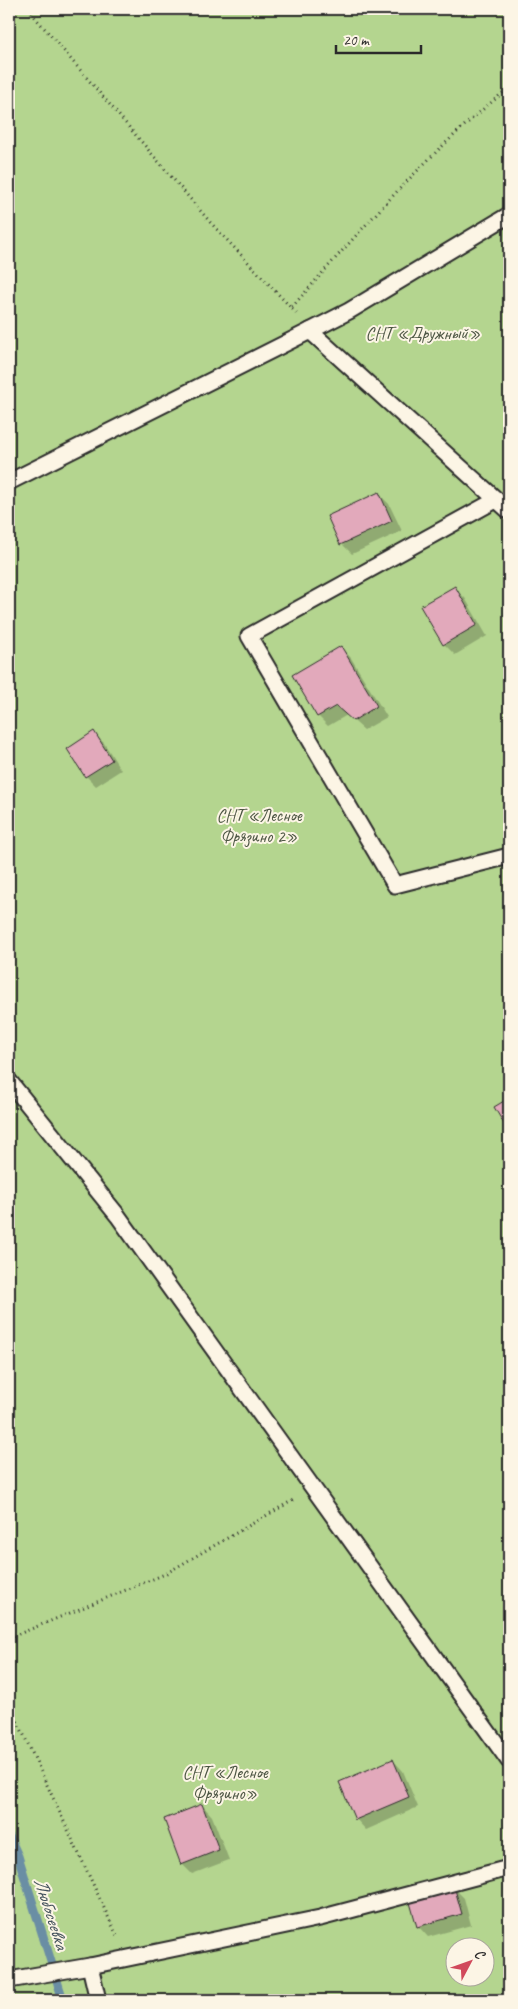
<svg xmlns="http://www.w3.org/2000/svg" width="518" height="2009" font-family="Caveat,sans-serif">
	<style>
		.green { fill: #b4d58f; stroke: #70805d; fill-rule: evenodd }
		.shadow { fill: #0003 }
		.lines { fill: none; stroke-linecap: round; stroke-linejoin: round }
		.stream { stroke: #6b8ea4; stroke-width: 9 }
		.building { fill: #e2a9bb; stroke: #2b2b2b }
		.service-casing { stroke: #2b2b2b; stroke-width: 19 }
		.path { stroke: #2b2b2b; stroke-width: 3; stroke-dasharray: 1 4; stroke-linecap: butt }
		.service { stroke: #fcf5e5; stroke-width: 15 }
		.labels { text-anchor: middle; stroke-width: 4; stroke-linejoin: round; paint-order: stroke }
		.park-label { font-size: 18px; fill: #4d5644; stroke: #fcf5e5 }
		.water-label { font-size: 19px; font-style: italic; fill: #46545e; stroke: #fcf5e5 }
	</style>
	<rect width="100%" height="100%" fill="#f7e6dd"/>
	<filter id="ink" filterUnits="userSpaceOnUse"><feTurbulence type="fractalNoise" baseFrequency=".02" numOctaves="2"/><feDisplacementMap in="SourceGraphic" scale="10" xChannelSelector="R" yChannelSelector="G"/><feConvolveMatrix kernelMatrix="1 2 1 2 8 2 1 2 1" color-interpolation-filters="sRGB"/></filter>
	<g filter="url(#ink)">
		<path class="green" d="M 9,9 L 509,9 L 509,2000 L 9,2000 ZM 456,1946 L 486,1946 L 486,1976 L 456,1976 Z"/>
		<g class="shadow">
			<polygon points="379,494 389,504 402,531 352,554 342,544"/>
			<polygon points="454,588 465,598 487,636 455,655 444,644 422,607"/>
			<polygon points="341,647 351,658 387,717 364,730 347,715 328,726 318,716"/>
			<polygon points="93,733 104,743 121,770 96,786 86,776"/>
			<polygon points="393,1760 403,1771 418,1807 366,1830 356,1819"/>
			<polygon points="202,1805 212,1816 229,1860 192,1874 182,1864"/>
			<polygon points="454,1888 464,1898 471,1925 428,1937 418,1926"/>
		</g>
		<g class="lines">
			<polyline class="stream" points="9,1836 18,1856 63,2000"/>
		</g>
		<g class="building">
			<polygon points="379,492 392,521 340,545 327,516"/>
			<polygon points="455,586 477,625 443,645 420,606"/>
			<polygon points="341,646 377,706 353,721 336,706 317,717 292,675"/>
			<polygon points="94,731 112,760 85,777 67,749"/>
			<polygon points="509,1098 509,1132 494,1107"/>
			<polygon points="393,1759 409,1797 355,1820 339,1782"/>
			<polygon points="202,1804 219,1850 181,1865 164,1819"/>
			<polygon points="454,1886 462,1914 417,1927 409,1899"/>
		</g>
		<g class="lines">
			<defs>
				<g id="service">
					<polyline points="310,331 349,311 509,215"/>
					<polyline points="9,482 310,331 509,511"/>
					<polyline points="496,500 249,636 395,885 509,856"/>
					<polyline points="9,1081 118,1216 509,1761"/>
					<polyline points="9,1980 90,1966"/>
					<polyline points="98,2000 90,1966 320,1918 509,1868"/>
				</g>
			</defs>
			<use href="#service" class="service-casing"/>
			<g class="path">
				<polyline points="28,9 210,222 297,314"/>
				<path d="M 292,307 C 360,231 429,151 509,88"/>
				<polyline points="9,1638 165,1574 295,1499"/>
				<polyline points="9,1703 118,1938"/>
			</g>
			<use href="#service" class="service"/>
		</g>
	</g>
	<g class="labels">
		<g class="park-label">
			<text x="423" y="339">СНТ «Дружный»</text>
			<text x="259" y="821">СНТ «Лесное<tspan x="259" dy="21">Фрязино 2»</tspan></text>
			<text x="225" y="1778">СНТ «Лесное<tspan x="225" dy="21">Фрязино»</tspan></text>
		</g>
		<g class="water-label">
			<text transform="translate(52 1913) rotate(72)" y="7">Любосеевка</text>
		</g>
	</g>
	<rect width="518" height="2009" fill="none" stroke="#fcf5e5" stroke-width="30"/>
	<rect x="15" y="15" width="488" height="1979" fill="none" stroke="#2b2b2b" stroke-width="2" filter="url(#ink)"/>
	<g transform="translate(470 1962) rotate(49)"><circle r="24" fill="#fcf5e5" stroke="#a8a49b"/>
	<path d="M0-4L9 19L0 12L-9 19Z" fill="#d1495b"/>
	<text y="-8" font-size="14" font-weight="bold" text-anchor="middle" fill="#2b2b2b">С</text>
	</g>
	<path d="M336 45v8h85v-8" fill="none" stroke="#2b2b2b" stroke-width="2.5"/>
	<text x="343" y="45" font-size="15" fill="#2b2b2b" stroke="#fcf5e5" stroke-width="4" paint-order="stroke">20 m</text>
</svg>
